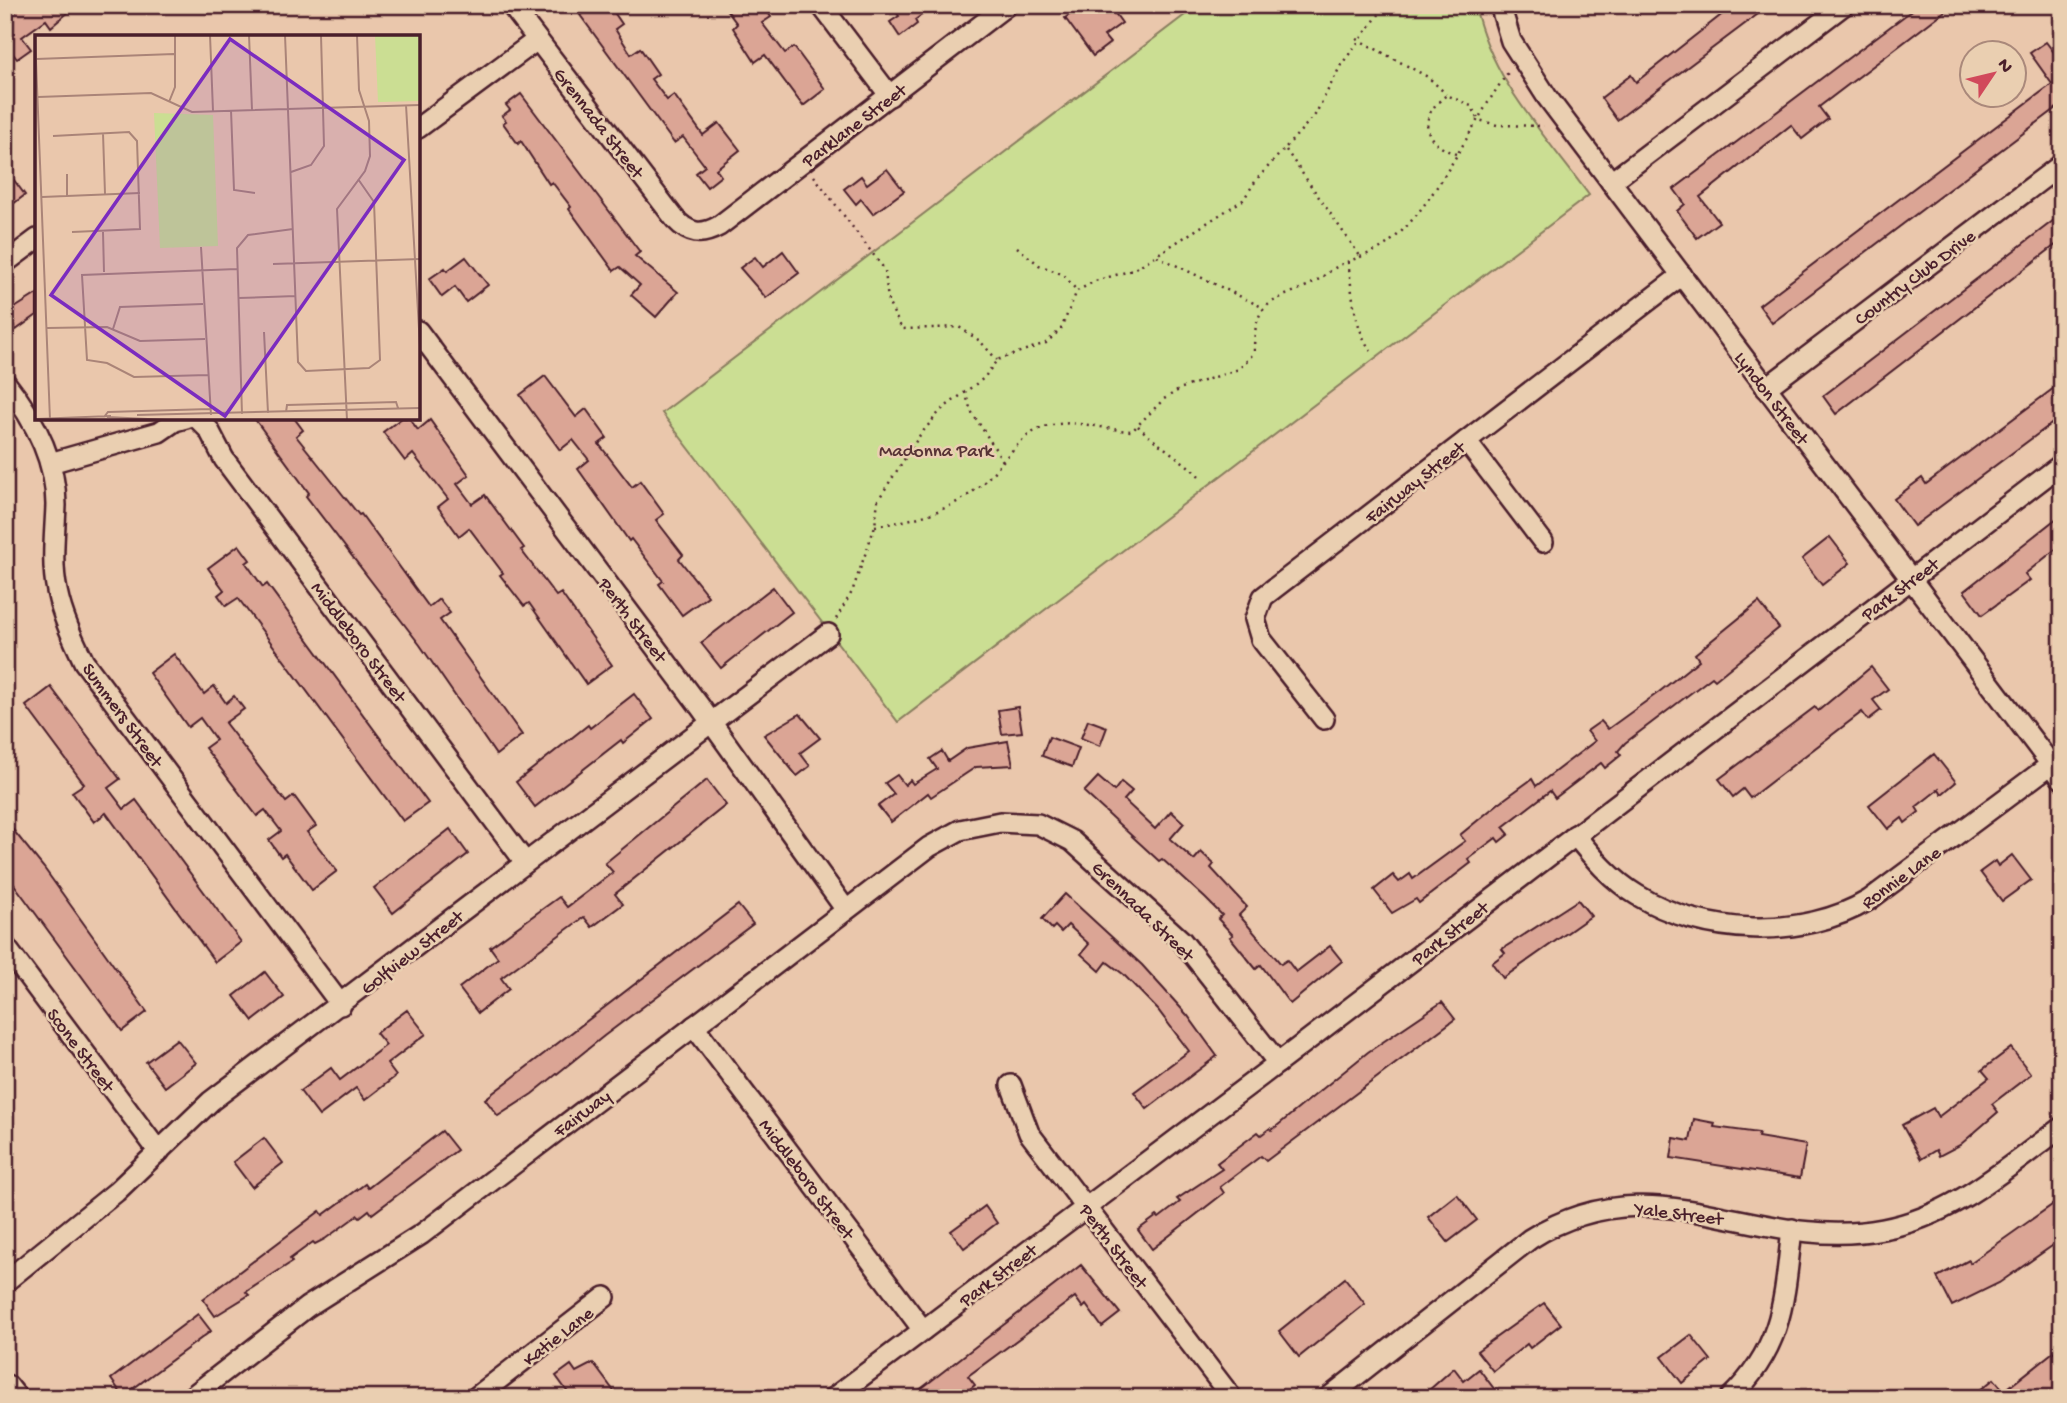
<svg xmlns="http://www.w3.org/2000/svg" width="2067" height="1403" font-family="'Gochi Hand',sans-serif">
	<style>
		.green { fill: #cbde93; stroke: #8a7e5f; stroke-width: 2 }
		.building { fill: #dba595; stroke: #4a1f2b; stroke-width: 2 }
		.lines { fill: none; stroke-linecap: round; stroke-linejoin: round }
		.street-casing { stroke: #4a1f2b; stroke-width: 24 }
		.secondary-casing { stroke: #4a1f2b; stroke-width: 33 }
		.path { stroke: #4a1f2b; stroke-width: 2.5; stroke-dasharray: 2 5; stroke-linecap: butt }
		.street { stroke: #eacfb1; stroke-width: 19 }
		.secondary { stroke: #eacfb1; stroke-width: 28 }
		.labels { text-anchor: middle; stroke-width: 5; stroke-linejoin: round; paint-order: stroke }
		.street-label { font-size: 19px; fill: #4a1f2b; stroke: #eacfb1 }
		.park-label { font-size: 19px; fill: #573235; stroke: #eacfb1 }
		.inset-road { fill: none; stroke: #aa8478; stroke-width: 2 }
		.view { fill: #7b2cbf; fill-opacity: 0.15; stroke: #7b2cbf; stroke-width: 3.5 }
		.inset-edge { fill: none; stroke: #4a1f2b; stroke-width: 3.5 }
	</style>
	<rect width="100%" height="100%" fill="#eac7ac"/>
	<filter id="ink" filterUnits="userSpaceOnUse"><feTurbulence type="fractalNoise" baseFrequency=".0143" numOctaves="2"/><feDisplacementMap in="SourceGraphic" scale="14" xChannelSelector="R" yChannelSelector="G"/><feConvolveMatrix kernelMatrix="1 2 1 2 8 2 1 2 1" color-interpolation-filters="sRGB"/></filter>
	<g filter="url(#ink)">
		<path class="green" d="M 1198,5 L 1475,5 C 1491,80 1545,135 1589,195 L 898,722 L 662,413 Z"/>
		<g class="building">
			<polygon points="24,5 77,5 51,27 46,20 22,37 31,49 17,59 13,54 5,60 5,19"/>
			<polygon points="595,5 609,5 622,24 615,29 631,54 640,48 658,74 651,79 667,100 674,95 703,135 719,123 740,150 716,169 721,176 707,187 696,173 705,166 683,137 674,143 580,15"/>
			<polygon points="723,5 763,5 771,17 762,23 785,53 794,47 825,89 803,106 765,55 755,62 733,28 737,24"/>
			<polygon points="891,5 935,5 915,20 917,24 900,37 890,22 899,16"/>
			<polygon points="1083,5 1109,5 1122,23 1104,36 1110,43 1093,56 1065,18"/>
			<polygon points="1734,5 1770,5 1617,120 1601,98 1631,75 1636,82"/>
			<polygon points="1919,5 1953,5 1819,107 1828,119 1802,139 1791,125 1700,197 1719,222 1697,238 1677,211 1685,204 1674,189"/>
			<polygon points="2046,42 2062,63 2062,104 1772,323 1759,305 2052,84 2030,53"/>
			<polygon points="521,94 640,252 635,256 678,292 656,317 631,295 640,285 620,267 614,271 569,209 571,207 552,182 549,184 521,141 518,144 503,123 506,121 502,116 510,110 506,105"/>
			<polygon points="5,168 25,195 5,210"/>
			<polygon points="887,169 904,191 873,214 861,199 856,204 844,189 861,176 867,184"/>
			<polygon points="2062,214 2062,240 1836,414 1823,396"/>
			<polygon points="783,251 799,273 766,298 740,268 755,257 763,267"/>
			<polygon points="466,257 488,285 466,302 455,287 442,297 429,279 445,268 447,271"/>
			<polygon points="37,294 37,315 16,330 5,314"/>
			<polygon points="545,376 576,417 586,409 607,438 599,444 632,487 640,481 664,514 656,520 683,555 679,559 708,596 682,615 659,584 663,581 631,539 629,541 578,469 589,460 573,440 560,450 520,395"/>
			<polygon points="2062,382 2062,416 1914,526 1894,499 1922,478 1926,484"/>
			<polygon points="254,418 294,418 303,430 296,436 359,515 361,514 429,607 439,599 450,613 440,620 522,735 496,755 420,645 306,496 309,493"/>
			<polygon points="402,418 409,418 418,430 430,420 469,475 457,484 472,504 485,495 524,548 521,550 556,596 561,593 612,665 586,684 529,603 524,606 500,575 503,573 469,528 459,536 438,507 448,499 413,454 405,461 383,432"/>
			<polygon points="2062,514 2062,544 2025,574 2030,580 1982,615 1964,591"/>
			<polygon points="1830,537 1850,563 1822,585 1802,559"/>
			<polygon points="239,545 250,560 246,563 263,587 267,584 428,803 403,821 238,598 226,606 218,595 224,590 208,568"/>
			<polygon points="773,587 792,612 721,668 701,643"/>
			<polygon points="1759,602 1779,628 1715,680 1712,677 1625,743 1618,751 1621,755 1605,768 1601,763 1555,798 1550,791 1503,827 1509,834 1499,842 1496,838 1468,859 1471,863 1419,903 1416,899 1392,913 1374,890 1393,875 1399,882 1410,874 1413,879 1465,841 1460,835 1499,803 1532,779 1536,786 1595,741 1587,731 1601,721 1608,729 1659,692 1699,660 1695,654"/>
			<polygon points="174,654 204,694 214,686 226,703 234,696 244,709 225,723 286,802 294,796 316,826 307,832 337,871 312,890 285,854 281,857 269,840 281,831 265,810 257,816 205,748 216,740 200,718 188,727 149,673"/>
			<polygon points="1871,667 1888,689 1873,700 1881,710 1868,720 1862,712 1750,798 1743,789 1733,797 1719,779 1815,707 1818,711"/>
			<polygon points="51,687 120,779 108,788 124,809 136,800 241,942 215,962 106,813 94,822 72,792 84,784 26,706"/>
			<polygon points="634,694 653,719 623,743 621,740 535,807 516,782 588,725 590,728"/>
			<polygon points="1018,707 1022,732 1002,734 998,710"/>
			<polygon points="800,714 820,738 800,753 810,766 797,776 764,735"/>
			<polygon points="1088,720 1107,727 1100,746 1081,738"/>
			<polygon points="1049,737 1079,748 1072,767 1042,756"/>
			<polygon points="1008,741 1013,765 976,767 931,797 928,793 891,822 878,806 894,794 885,783 897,775 905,785 910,780 913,784 937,769 930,759 942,751 948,761 967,748"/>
			<polygon points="1934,754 1956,782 1942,794 1939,789 1916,807 1919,812 1905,823 1902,818 1888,829 1869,805"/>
			<polygon points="1098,777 1114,791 1121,782 1132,791 1124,800 1155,829 1171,811 1184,823 1170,839 1194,860 1201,852 1214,864 1211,868 1247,907 1239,915 1281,964 1287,960 1296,972 1330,946 1342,961 1290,1004 1261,965 1256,969 1230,937 1233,935 1218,919 1222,915 1205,898 1162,859 1159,861 1084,792"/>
			<polygon points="707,780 726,805 615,894 623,904 592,927 584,917 501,978 509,989 478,1013 459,988 498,958 490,947 559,897 567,907 613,872 605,863"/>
			<polygon points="5,820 44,868 147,1012 122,1031 5,872"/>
			<polygon points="450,829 468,854 393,913 374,888"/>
			<polygon points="2012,855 2031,880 2002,901 1980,872 1995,861 1998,866"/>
			<polygon points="1065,894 1142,965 1188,1016 1217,1056 1147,1109 1134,1092 1189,1051 1158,1010 1123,974 1107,962 1100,971 1081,954 1089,944 1068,925 1061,932 1055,926 1052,929 1042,919"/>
			<polygon points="1578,900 1591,916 1503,978 1492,963 1505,953 1502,949"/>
			<polygon points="738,905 753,924 604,1036 532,1094 498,1116 485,1099"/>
			<polygon points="265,972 284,997 253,1021 234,996"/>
			<polygon points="1442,1002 1455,1019 1266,1161 1261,1156 1220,1187 1224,1193 1152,1249 1138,1230 1157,1216 1159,1218 1180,1202 1177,1199 1222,1169 1217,1163 1258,1132 1261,1135 1270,1128 1272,1130 1368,1052"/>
			<polygon points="407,1010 426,1034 387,1064 396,1076 365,1100 356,1088 319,1116 300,1091 331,1068 340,1080 386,1045 376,1033"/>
			<polygon points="177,1039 196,1063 165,1087 146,1062"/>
			<polygon points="2011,1048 2031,1074 1992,1104 1998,1112 1960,1145 1939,1156 1936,1150 1921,1159 1902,1125 1933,1108 1938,1117 1989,1078 1982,1070"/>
			<polygon points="1694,1119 1715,1123 1714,1127 1759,1133 1758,1137 1806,1145 1800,1178 1671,1158 1674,1138 1690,1141"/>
			<polygon points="442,1131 457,1150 372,1214 369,1210 360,1217 358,1215 325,1239 315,1244 313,1242 290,1259 292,1262 246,1292 249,1295 215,1316 203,1299 320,1211 323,1215 365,1184 368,1188"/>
			<polygon points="264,1138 283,1163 252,1187 233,1162"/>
			<polygon points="1457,1194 1477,1220 1448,1242 1428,1217"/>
			<polygon points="2062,1198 2062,1239 1999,1283 1952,1306 1937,1277 1969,1260 1970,1263"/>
			<polygon points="985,1206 997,1223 964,1248 951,1231"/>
			<polygon points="1081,1265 1120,1313 1102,1327 1086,1305 1083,1308 1075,1297 968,1376 975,1385 958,1398 909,1398"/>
			<polygon points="1345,1278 1365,1304 1299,1357 1279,1331"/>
			<polygon points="1544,1303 1561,1324 1530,1348 1527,1344 1493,1371 1477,1351"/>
			<polygon points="198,1314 211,1331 123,1396 111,1379"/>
			<polygon points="1691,1335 1711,1360 1682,1383 1662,1357"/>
			<polygon points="2062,1345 2062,1387 2048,1398 1970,1398 1994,1379 2004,1391"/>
			<polygon points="593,1363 619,1398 572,1398 556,1376 571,1365 576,1372"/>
			<polygon points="1454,1368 1464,1381 1479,1369 1501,1398 1420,1398"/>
		</g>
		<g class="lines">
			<defs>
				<g id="street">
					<path d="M 511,5 L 675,219 C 689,234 701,236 719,226 L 1007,5"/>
					<polyline points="821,5 890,96"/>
					<polyline points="1500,5 1511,41 1547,97 2062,779"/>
					<polyline points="418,128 537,40"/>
					<polyline points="1611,182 1844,5"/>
					<polyline points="5,263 37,239"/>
					<polyline points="418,331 701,708 846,910"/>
					<path d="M 5,382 C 33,417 56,458 56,505 C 55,534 51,562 57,591 C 62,616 73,639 84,662 L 341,1005"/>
					<polyline points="1766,388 2062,164"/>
					<polyline points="197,418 209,430 224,459 525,862"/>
					<polyline points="1466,441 1543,542"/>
					<polyline points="50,463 159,432 175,421 186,418"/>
					<polyline points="1324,719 1261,639 1255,619 1263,597 1682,275"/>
					<path d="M 1575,835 C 1593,858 1612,880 1637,895 C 1703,936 1803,940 1869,900 L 2061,757"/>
					<polyline points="5,946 159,1152"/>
					<polyline points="694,1026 923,1330"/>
					<polyline points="1011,1085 1029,1133 1232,1398"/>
					<polyline points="5,1282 116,1192 211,1101 828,634"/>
					<polyline points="190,1398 307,1307 422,1234 929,847 960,830 1000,822 1038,824 1072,841 1182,941 1278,1063"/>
					<polyline points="475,1398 605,1297"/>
					<polyline points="833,1398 1278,1063 2062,464"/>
					<path d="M 1328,1398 L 1530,1239 C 1657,1159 1756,1254 1883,1229 C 1954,1216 2006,1168 2062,1127"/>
					<path d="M 1730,1398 C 1784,1346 1784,1299 1792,1229"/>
				</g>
				<polyline id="secondary" points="5,1389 12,1398"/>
			</defs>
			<use href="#street" class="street-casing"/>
			<use href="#secondary" class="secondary-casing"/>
			<g class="path">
				<polyline points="1357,39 1428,77 1446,94"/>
				<polyline points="1286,150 1360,256"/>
				<path d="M 1456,154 C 1422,143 1417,116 1447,95 L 1471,106 L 1479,120 L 1497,125 L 1544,126"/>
				<polyline points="814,176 885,270 888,302 902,329 959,327 980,341 997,360"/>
				<polyline points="1017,247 1039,265 1064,275 1077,291"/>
				<polyline points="1157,256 1264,308"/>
				<path d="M 1348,262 C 1353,295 1353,325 1372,353"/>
				<polyline points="965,392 971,411 1003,461"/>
				<path d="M 1138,426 C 1158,446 1182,458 1202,479"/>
				<path d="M 875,526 C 915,520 958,510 987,479 C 1003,463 1017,440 1037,430 C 1070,415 1100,430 1132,431 L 1164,399 L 1182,388 L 1239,369 L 1254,353 C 1254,303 1266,304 1307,286 C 1318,281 1328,272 1338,266 C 1354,258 1373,254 1387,244 C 1437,206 1472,120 1510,70"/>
				<polyline points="836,619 852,592 875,526 878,500 920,435 941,410 984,378 997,360 1046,343 1061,329 1077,291 1095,281 1133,270 1243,200 1257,179 1315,115 1341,65 1386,5"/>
			</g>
			<use href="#street" class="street"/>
			<use href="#secondary" class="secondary"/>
		</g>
	</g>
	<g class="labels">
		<g class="street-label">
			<text transform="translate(600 122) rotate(52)" y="7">Grennada Street</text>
			<text transform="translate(853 124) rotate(-37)" y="7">Parklane Street</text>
			<text transform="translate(1914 276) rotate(-37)" y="7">Country Club Drive</text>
			<text transform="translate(1773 397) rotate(53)" y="7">Lyndon Street</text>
			<text transform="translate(1414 481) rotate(-38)" y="7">Fairway Street</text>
			<text transform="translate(1899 588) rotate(-37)" y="7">Park Street</text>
			<text transform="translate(634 619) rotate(53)" y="7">Perth Street</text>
			<text transform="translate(360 641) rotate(53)" y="7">Middleboro Street</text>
			<text transform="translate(124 714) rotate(54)" y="7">Summers Street</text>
			<text transform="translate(1900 876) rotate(-36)" y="7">Ronnie Lane</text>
			<text transform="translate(1144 910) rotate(44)" y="7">Grennada Street</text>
			<text transform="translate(1449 932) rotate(-38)" y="7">Park Street</text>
			<text transform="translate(411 951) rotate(-38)" y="7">Golfview Street</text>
			<text transform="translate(82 1049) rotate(53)" y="7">Scone Street</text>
			<text transform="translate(581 1112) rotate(-37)" y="7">Fairway</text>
			<text transform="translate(808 1178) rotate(53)" y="7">Middleboro Street</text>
			<text transform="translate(1679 1212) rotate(7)" y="7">Yale Street</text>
			<text transform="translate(1115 1245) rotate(53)" y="7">Perth Street</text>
			<text transform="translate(997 1274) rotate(-37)" y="7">Park Street</text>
			<text transform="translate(557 1335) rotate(-38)" y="7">Katie Lane</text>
		</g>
		<g class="park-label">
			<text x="936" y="456">Madonna Park</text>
		</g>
	</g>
	<g transform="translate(35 35)">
		<rect width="385" height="385" fill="#eac7ac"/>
		<path d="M 340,0 L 385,0 L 385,66 L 343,67 ZM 119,78 L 178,80 L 183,211 L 125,213 Z" fill="#cbde93"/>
		<path class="inset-road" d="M 0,0 L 15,385M 175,0 L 178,76M 214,0 L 217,75M 250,0 L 263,327 L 271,336 L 334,333 L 345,325 L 339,167 L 323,144M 1,24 L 139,19M 3,62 L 116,58 L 157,77 L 385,70M 134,67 L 140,52 L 140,0M 371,70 L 385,311M 196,75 L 199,155 L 220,158M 68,98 L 70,159M 18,101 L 94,97 L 102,106 L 105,194 L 37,197M 256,137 L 276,130 L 289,111 L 286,0M 32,139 L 32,161M 7,162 L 105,158M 68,197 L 69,237M 166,212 L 176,380M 238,229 L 385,224M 203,263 L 261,261M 12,293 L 72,292 L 105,306 L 170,304M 78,294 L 85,272 L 168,269M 229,297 L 233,378M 173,340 L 99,342 L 72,328 L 52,325 L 47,240 L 202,234M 251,377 L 252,370 L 361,367 L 363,373M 207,379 L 202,213 L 213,200 L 258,194M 102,380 L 385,373M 69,382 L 73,377 L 175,374M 72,382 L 133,385M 0,384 L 76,381M 312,385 L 302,174 L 330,136 L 335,121 L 334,86 L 324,55 L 322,0"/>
		<path class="view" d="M 195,4 L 369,125 L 190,381 L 16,260 Z"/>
		<rect width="385" height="385" class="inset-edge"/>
	</g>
	<rect width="2067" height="1403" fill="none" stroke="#eacfb1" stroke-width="28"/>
	<rect x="14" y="14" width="2039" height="1375" fill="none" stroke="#4a1f2b" stroke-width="2.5" filter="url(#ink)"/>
	<g transform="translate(1993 74) rotate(55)"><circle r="33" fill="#eacfb1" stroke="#aa897b" stroke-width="2"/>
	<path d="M0-5L12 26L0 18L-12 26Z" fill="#d1495b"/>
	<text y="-10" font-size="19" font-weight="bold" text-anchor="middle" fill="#4a1f2b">N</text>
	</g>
</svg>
